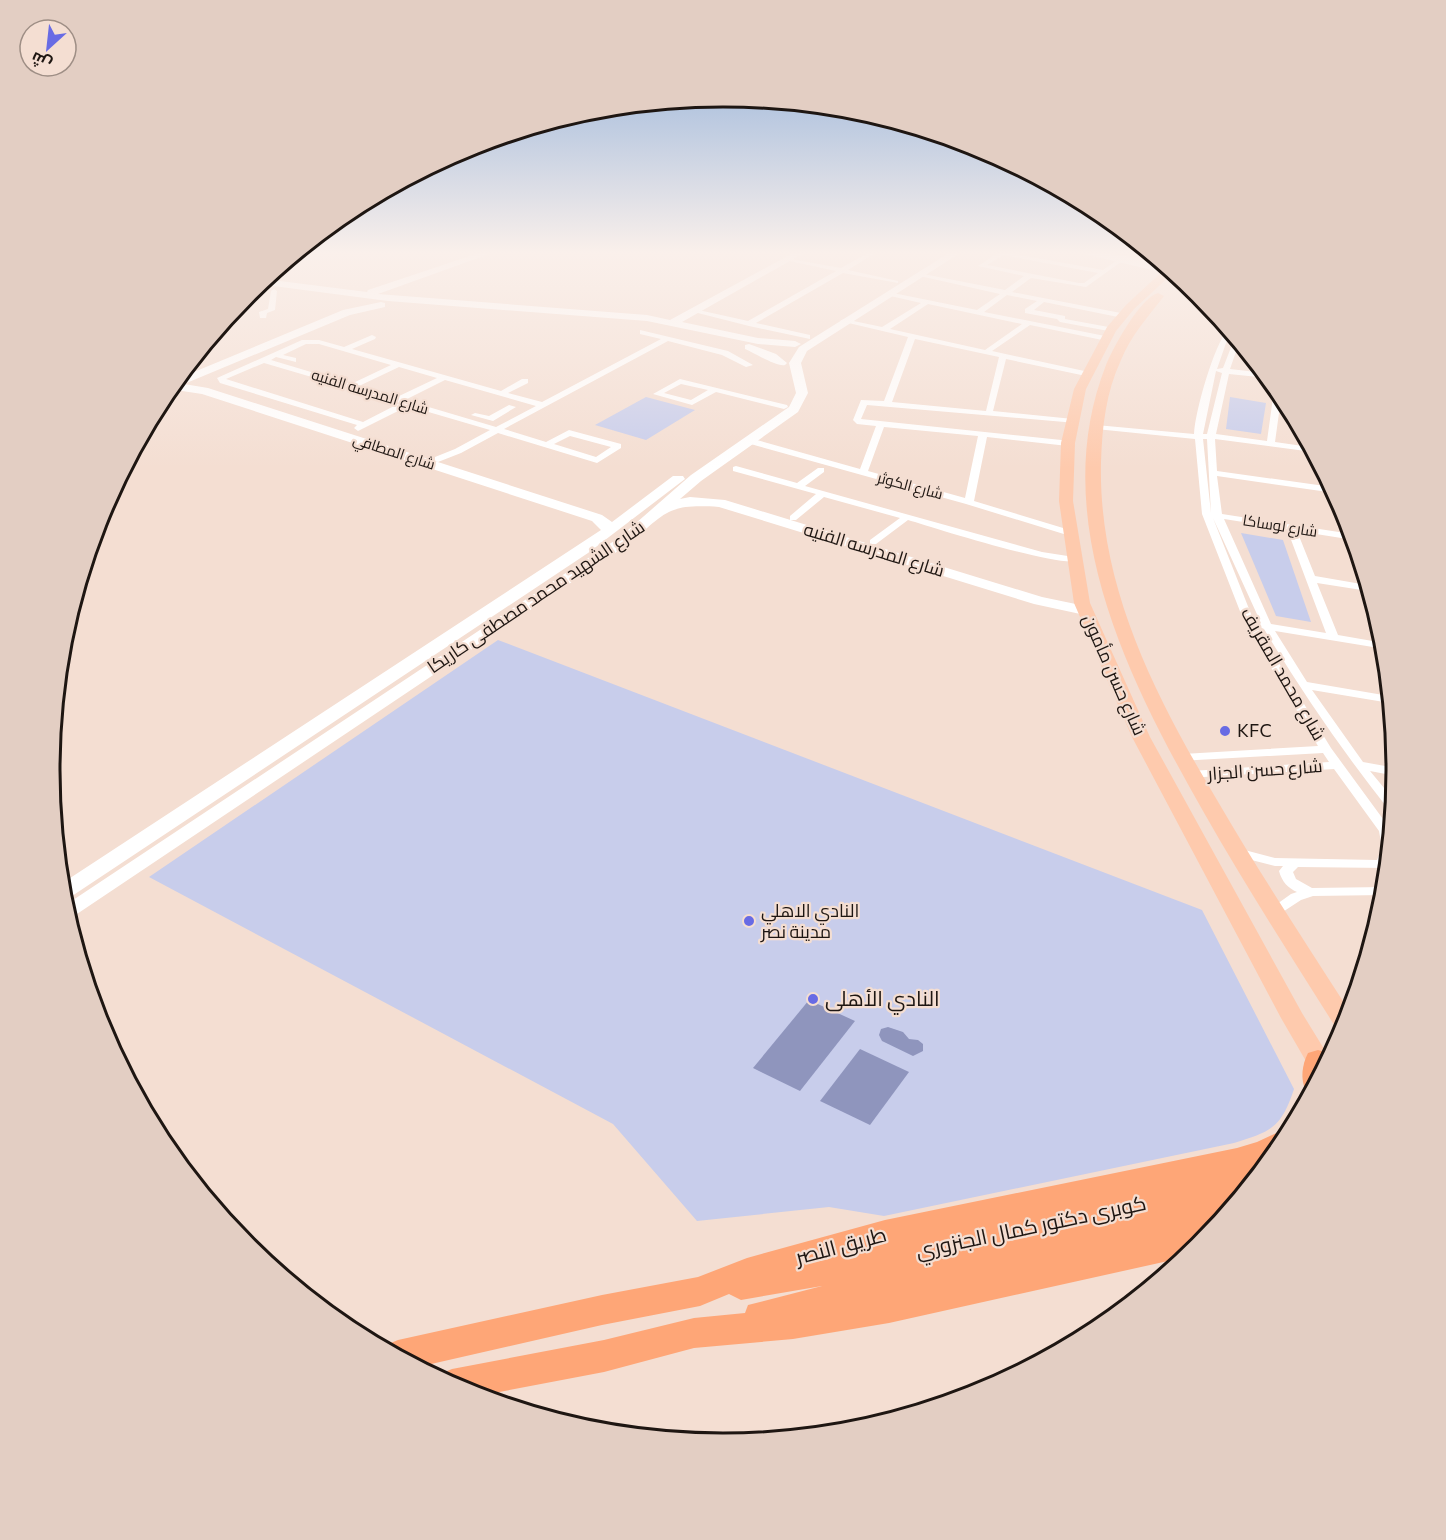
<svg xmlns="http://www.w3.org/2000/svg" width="1446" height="1540" font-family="Commissioner,Cairo,sans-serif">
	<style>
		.green { fill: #c8cdeb }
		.water { fill: #8f95bd }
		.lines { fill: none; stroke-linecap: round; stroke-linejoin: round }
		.street { fill: #fff; fill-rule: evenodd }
		.secondary { fill: #fff; fill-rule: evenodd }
		.primary { fill: #fecaad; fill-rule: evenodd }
		.highway { fill: #fea677; fill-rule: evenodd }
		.poi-dot { fill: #686be4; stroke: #f4ded2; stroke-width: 2 }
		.labels { text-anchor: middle; stroke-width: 4.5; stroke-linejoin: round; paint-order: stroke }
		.far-street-label { font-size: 15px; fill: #1e1612; stroke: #f4ded2 }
		.street-label { font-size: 18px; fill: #1e1612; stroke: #f4ded2 }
		.poi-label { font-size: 18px; fill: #1e1612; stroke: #f4ded2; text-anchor: start }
		.near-poi-label { font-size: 21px; fill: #1e1612; stroke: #f4ded2; text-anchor: start }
		.near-street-label { font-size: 21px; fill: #1e1612; stroke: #f4ded2 }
		.rim { fill: none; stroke: #1e1612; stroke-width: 3 }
	</style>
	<rect width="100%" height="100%" fill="#f4ded2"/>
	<g class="green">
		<polygon points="646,397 695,410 646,440 595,425"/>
		<polygon points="1230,397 1266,403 1261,434 1226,429"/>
		<polygon points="1241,533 1283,540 1311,622 1276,616"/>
		<path d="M 498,640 L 1202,910 L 1294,1089 C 1281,1128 1272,1131 1234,1143 L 884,1216 L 829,1207 L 697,1221 L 613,1124 L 149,877 Z"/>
	</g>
	<g class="water">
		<polygon points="809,1000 855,1021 800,1091 753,1068"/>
		<polygon points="888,1027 903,1032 909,1039 918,1040 923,1044 923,1051 913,1056 882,1041 879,1035 881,1029"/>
		<polygon points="860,1049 909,1072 870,1125 820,1101"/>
	</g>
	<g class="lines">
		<g class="street">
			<polygon points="868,253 875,253 848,270 898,281 898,283 843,273 756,323 810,335 810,339 749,326 690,311 694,309 748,321 836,271 785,260 785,258 841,268"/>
			<path d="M 998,253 L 1009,253 L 1103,270 L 1120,258 L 1125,259 L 1086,287 L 1031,278 L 1012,292 L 1126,314 L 1126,318 L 1123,318 L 1044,302 L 1034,310 L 1065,316 L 1065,319 L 1114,328 L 1114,332 L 1060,322 L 1057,319 L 1025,313 L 1025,309 L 1037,301 L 1007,295 L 984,312 L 1110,337 L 1110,341 L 1107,341 L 1030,325 L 992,351 L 1089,372 L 1090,374 L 1086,376 L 1006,359 L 993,411 L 1073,419 L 1076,419 L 1076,423 L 867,405 L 861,419 L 1071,441 L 1071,445 L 1068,446 L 987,437 L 974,501 L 1073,531 L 1073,535 L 1067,535 L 966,504 L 747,443 L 747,439 L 750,438 L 860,469 L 876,426 L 857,424 L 853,420 L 861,400 L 884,401 L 908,337 L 840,321 L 844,319 L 882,327 L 921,303 L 886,295 L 886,293 L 888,292 L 977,310 L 1000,294 L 915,275 L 918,273 L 1005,290 L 1024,276 L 978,266 ZM 1003,255 L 1098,273 L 1084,283 L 1079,283 L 987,265 ZM 928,304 L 1022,324 L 985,350 L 890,329 ZM 915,339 L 999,357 L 986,411 L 892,402 ZM 884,427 L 978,436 L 965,498 L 868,471 Z"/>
			<polygon points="274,289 277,291 275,310 267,313 266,318 260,318 259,312 268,309 271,291"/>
			<path d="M 1228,329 L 1232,334 L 1226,343 L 1217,369 L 1223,368 L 1235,337 L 1239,343 L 1230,369 L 1265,373 L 1268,378 L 1229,374 L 1216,434 L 1267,441 L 1274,390 L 1277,388 L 1281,394 L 1280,408 L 1290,409 L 1293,414 L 1279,413 L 1275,442 L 1310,447 L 1313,452 L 1215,439 L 1217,471 L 1332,487 L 1335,493 L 1217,476 L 1222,514 L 1352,534 L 1354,540 L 1297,531 L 1315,576 L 1367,585 L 1368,591 L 1317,583 L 1338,635 L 1384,643 L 1385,649 L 1275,631 L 1307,682 L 1389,696 L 1390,703 L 1312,690 L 1363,762 L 1396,768 L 1396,776 L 1370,771 L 1394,800 L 1392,811 L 1389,810 C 1343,752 1302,692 1264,629 L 1258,626 L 1261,623 L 1213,518 L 1255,624 L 1331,748 L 1391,830 L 1387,868 L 1298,867 L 1293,872 L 1296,879 L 1312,888 L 1385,887 L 1384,895 L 1313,896 L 1301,900 L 1275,917 L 1270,915 L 1268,912 L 1270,909 L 1291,894 L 1297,892 C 1288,888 1282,882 1279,871 L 1283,866 L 1275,866 L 1232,855 L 1231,852 L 1232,849 L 1237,848 L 1275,858 L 1377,860 L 1382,848 L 1379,831 L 1334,769 L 1187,778 L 1185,775 L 1187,772 L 1191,771 L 1329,762 L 1323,753 L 1179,761 L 1177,758 L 1179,755 L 1183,754 L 1318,746 L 1245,624 L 1202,514 L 1195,439 L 1096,429 L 1092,427 L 1096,425 L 1194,434 C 1195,411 1214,345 1228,329 ZM 1216,371 L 1222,373 L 1207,434 L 1203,434 ZM 1203,439 L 1207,439 L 1211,513 ZM 1224,519 L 1287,529 L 1326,633 L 1271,624 Z"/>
			<path d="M 640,330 L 728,351 L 753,365 L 746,367 L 722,355 L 668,341 L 504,429 L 546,442 L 569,430 L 621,444 L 621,448 L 597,463 L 498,433 L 461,453 L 438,462 L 435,461 L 435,457 L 455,449 L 490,430 L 408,406 L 358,431 L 354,428 L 357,425 L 220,383 L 217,378 L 302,340 L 319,340 L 344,347 L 372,335 L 376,337 L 375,339 L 352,349 L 501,391 L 522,379 L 528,379 L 528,383 L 508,393 L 542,402 L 661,339 L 640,334 ZM 306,344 L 319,344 L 391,365 L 351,384 L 271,360 L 276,357 L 296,362 L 296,358 L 283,355 ZM 264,363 L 400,403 L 363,422 L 226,379 ZM 399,367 L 437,378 L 397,397 L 359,386 ZM 445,380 L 536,406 L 496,427 L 405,400 ZM 570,436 L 611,447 L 596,457 L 554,444 Z"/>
			<path d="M 680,379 L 787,405 L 788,407 L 784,409 L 716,392 L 692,405 L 653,394 ZM 681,384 L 708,390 L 691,400 L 664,393 Z"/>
			<polygon points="509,405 516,407 493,421 471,415 475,413 489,416"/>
			<path d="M 736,466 L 797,483 L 818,468 L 824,468 L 824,472 L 805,486 L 1042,552 L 1074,557 L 1079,560 C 1065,570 932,527 908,520 L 876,544 L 870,544 L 870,540 L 900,518 L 824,497 L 796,520 L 790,520 L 790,516 L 816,494 L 733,471 L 733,467 Z"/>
		</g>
		<g class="secondary">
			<polygon points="479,253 492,253 378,294 647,315 670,320 793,253 804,253 682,322 758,338 795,341 801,344 795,347 758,344 647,321 388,301 258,284 264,279 367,292 368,290"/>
			<path d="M 949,253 L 960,253 L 807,351 L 801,363 L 808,393 L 798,412 L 701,481 L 680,499 L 690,497 L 725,500 L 1042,597 L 1090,607 L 1093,610 L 1090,613 L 1085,615 L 1034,604 L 719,507 C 668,504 667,511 630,543 L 68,920 L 64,906 L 620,537 L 691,475 L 789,407 L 796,393 L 789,363 L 799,347 Z"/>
			<path d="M 1080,253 C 1103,251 1155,258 1173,272 L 1169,274 Z"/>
			<polygon points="381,302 385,303 385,307 350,315 184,384 208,388 602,515 612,522 673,476 683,476 685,479 588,553 69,898 62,900 61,884 601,530 592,521 202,394 169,389 177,379 343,310"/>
			<path d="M 749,344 L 776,354 L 787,363 L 785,365 C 776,367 755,353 745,349 L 745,345 Z"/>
		</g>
		<g class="primary">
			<polygon points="1166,268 1173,273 1134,309 1116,331 1086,389 1075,443 1073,501 1090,603 1150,737 1302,1013 1329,1057 1319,1076 1314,1075 1281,1018 1132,737 1074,603 1059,501 1061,443 1074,389 1107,327 1126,305"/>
			<path d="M 1158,293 L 1164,296 C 1148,317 1131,335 1121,360 C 1106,392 1102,427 1101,462 C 1098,586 1155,696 1217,800 C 1259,872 1305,942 1350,1012 L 1343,1033 L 1338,1031 C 1292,958 1245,885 1203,811 C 1128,679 1046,518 1106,365 C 1113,348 1140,298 1158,293 Z"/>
		</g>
		<g class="highway">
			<path d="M 1318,1050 L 1328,1053 L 1330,1057 L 1311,1092 L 1306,1091 C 1300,1079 1302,1065 1308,1053 Z"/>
			<path d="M 1285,1129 L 1290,1131 C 1282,1146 1273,1162 1256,1167 L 1262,1169 L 1242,1194 L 1233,1196 L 1239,1198 L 1218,1224 L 1207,1226 L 1214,1228 L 1199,1246 L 1186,1257 L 889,1323 L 793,1339 L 694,1348 L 604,1372 L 478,1396 L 465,1392 L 438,1378 L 440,1374 L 452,1369 L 604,1340 L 694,1318 L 745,1313 L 748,1305 L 822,1286 L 741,1300 L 729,1294 L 700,1306 L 602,1325 L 418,1367 L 384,1349 L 386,1345 L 398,1340 L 602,1295 L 698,1277 L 747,1258 L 885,1220 L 1237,1148 L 1257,1142 Z"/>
		</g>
	</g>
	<linearGradient id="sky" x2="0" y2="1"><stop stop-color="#84a8d7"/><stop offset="0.54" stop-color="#faf0eb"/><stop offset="1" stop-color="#faf0eb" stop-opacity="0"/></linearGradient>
	<rect width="1446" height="468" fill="url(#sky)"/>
	<g class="poi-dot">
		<circle cx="1225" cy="731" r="6"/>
		<circle cx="749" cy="921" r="6"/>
		<circle cx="813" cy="999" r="6"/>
	</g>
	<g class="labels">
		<g class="far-street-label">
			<text transform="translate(370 392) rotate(17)" y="5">شارع المدرسه الفنيه</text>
			<text transform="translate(394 452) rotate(18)" y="5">شارع المطافي</text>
			<text transform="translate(910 486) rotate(15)" y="5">شارع الكوثر</text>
			<text transform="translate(1280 526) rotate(9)" y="5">شارع لوساكا</text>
		</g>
		<g class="street-label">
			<text transform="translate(874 550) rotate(17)" y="6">شارع المدرسه الفنيه</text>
			<text transform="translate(536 597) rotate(-34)" y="6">شارع الشهيد محمد مصطفى كاريكا</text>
			<text transform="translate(1283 674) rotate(60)" y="6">شارع محمد المقريف</text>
			<text transform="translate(1114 675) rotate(66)" y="6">شارع حسن مأمون</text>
			<text transform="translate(1265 770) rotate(-4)" y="6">شارع حسن الجزار</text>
		</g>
		<g class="poi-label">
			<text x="1237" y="737">KFC</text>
			<text x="761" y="917">النادي الاهلي<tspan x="761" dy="21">مدينة نصر</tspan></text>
		</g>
		<g class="near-poi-label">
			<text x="825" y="1006">النادي الأهلى</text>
		</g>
		<g class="near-street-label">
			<text transform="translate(1031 1227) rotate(-12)" y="7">كوبرى دكتور كمال الجنزوري</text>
			<text transform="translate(841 1246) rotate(-15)" y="7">طريق النصر</text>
		</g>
	</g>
	<path d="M0 0H1446V1540H0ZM60 770a663 663 0 1 1 1326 0a663 663 0 1 1-1326 0Z" fill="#e3cec3" fill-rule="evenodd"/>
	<path class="rim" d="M60 770a663 663 0 1 1 1326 0a663 663 0 1 1-1326 0Z"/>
	<g transform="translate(48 48) rotate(207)"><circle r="28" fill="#f4ded2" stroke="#9e8e85" stroke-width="1.5"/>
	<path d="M0-4.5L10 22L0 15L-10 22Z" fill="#686be4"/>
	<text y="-9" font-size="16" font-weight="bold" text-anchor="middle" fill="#1e1612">ش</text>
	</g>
</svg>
